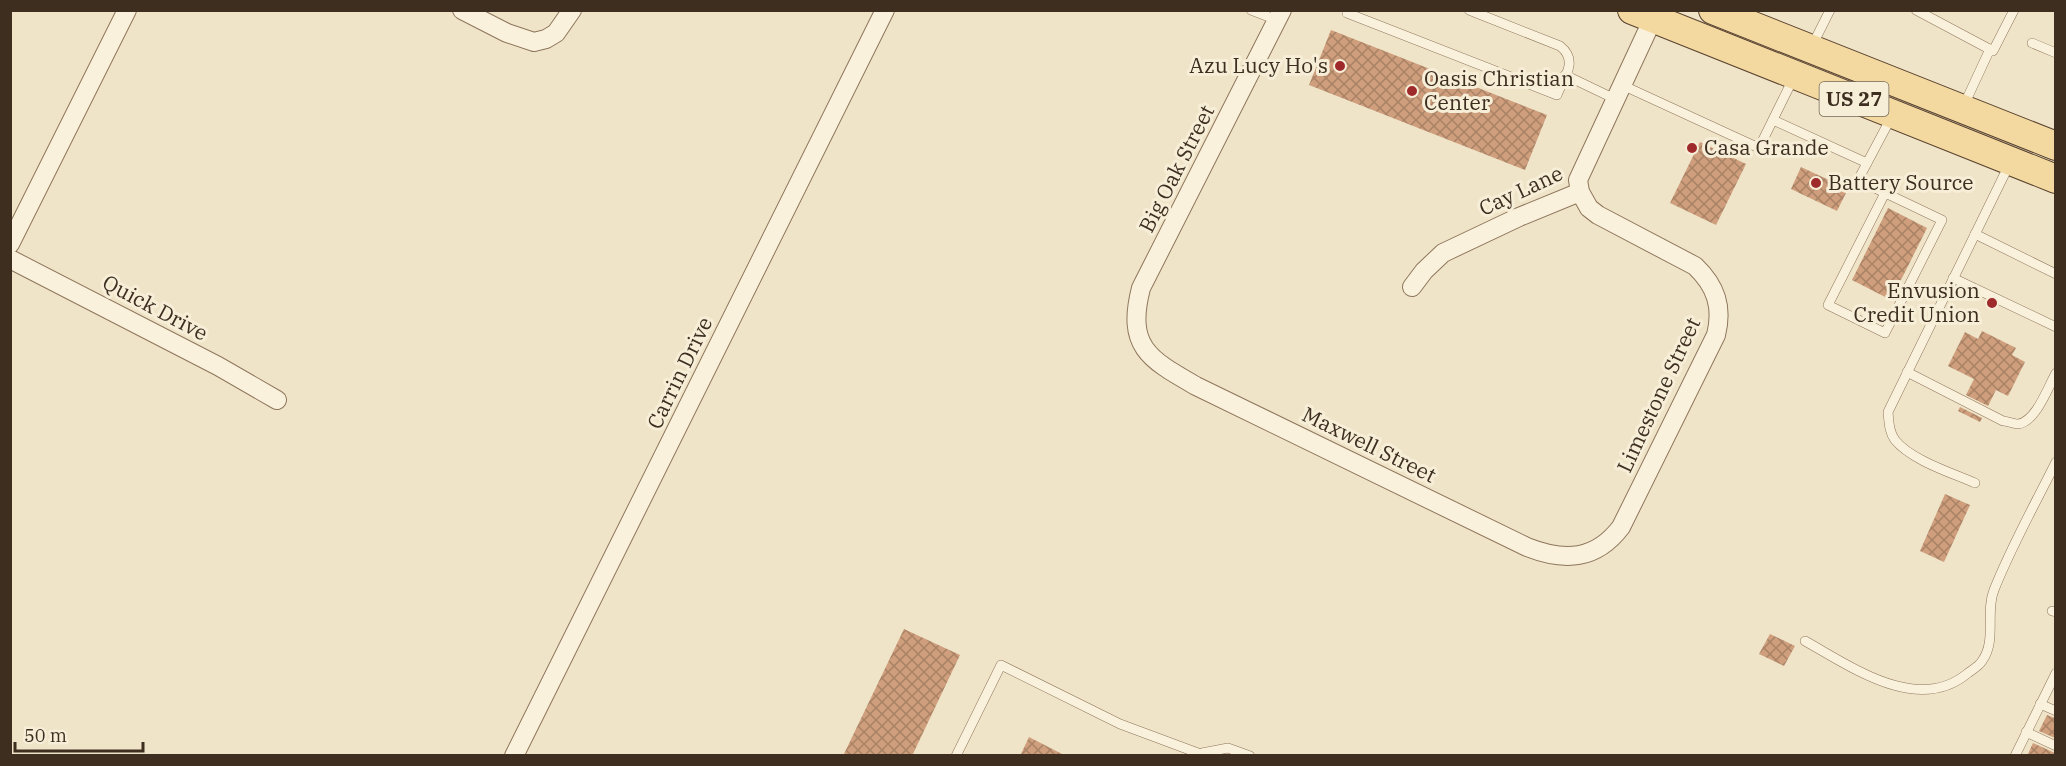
<svg xmlns="http://www.w3.org/2000/svg" width="2066" height="766" font-family="'IBM Plex Serif',serif">
	<style>
		.building { fill: url(#building-cross-hatch) }
		.lines { fill: none; stroke-linecap: round; stroke-linejoin: round }
		.lane-casing { stroke: #8d765c; stroke-width: 10 }
		.street-casing { stroke: #8d765c; stroke-width: 20 }
		.primary-casing { stroke: #5b4430; stroke-width: 30 }
		.lane { stroke: #faf1dc; stroke-width: 9 }
		.street { stroke: #faf1dc; stroke-width: 18 }
		.primary { stroke: #f3d9a0; stroke-width: 28 }
		.poi-dot { fill: #9e2a2b; stroke: #f7eed8; stroke-width: 2 }
		.labels { text-anchor: middle; stroke-width: 6; stroke-linejoin: round; paint-order: stroke }
		.shield { fill: #f7eed8; stroke: #756857; stroke-width: 1.5 }
		.shield-label { font-size: 20px; font-weight: bold; fill: #3d2e20 }
		.poi-label { font-size: 21px; fill: #3d2e20; stroke: #f7eed8; text-anchor: start }
		.street-label { font-size: 21px; fill: #3d2e20; stroke: #f7eed8 }
	</style>
	<defs>
		<pattern id="building-cross-hatch" width="8" height="8" patternUnits="userSpaceOnUse" patternTransform="scale(1.5)"><rect width="8" height="8" fill="#cf9f7d"/><path d="M0 0l8 8M0 8l8-8" fill="none" stroke="#a98266"/></pattern>
	</defs>
	<rect width="100%" height="100%" fill="#f0e4c8"/>
	<g class="building">
		<polygon points="1331,30 1547,115 1525,170 1309,85"/>
		<polygon points="1700,142 1746,164 1716,225 1670,203"/>
		<polygon points="1801,167 1848,189 1837,211 1791,189"/>
		<polygon points="1888,208 1927,228 1891,300 1852,280"/>
		<polygon points="1982,331 2016,348 2012,355 2025,362 2008,396 1996,390 1988,406 1966,395 1974,379 1948,366 1965,332 1978,339"/>
		<polygon points="1960,407 1982,418 1980,422 1958,411"/>
		<polygon points="1945,494 1970,505 1944,562 1920,551"/>
		<polygon points="904,629 960,655 912,756 843,756"/>
		<polygon points="1770,634 1795,646 1784,666 1759,654"/>
		<polygon points="2047,715 2055,718 2055,738 2039,731"/>
		<polygon points="1029,737 1066,756 1020,756"/>
		<polygon points="2033,743 2055,753 2055,756 2027,756"/>
	</g>
	<g class="lines">
		<defs>
			<g id="lane">
				<polyline points="1251,10 1277,20"/>
				<path d="M 1348,10 L 1347,13 L 1557,95 C 1564,77 1579,61 1560,46 L 1469,10"/>
				<polyline points="1916,10 1993,51 2014,10"/>
				<polyline points="2032,43 2056,53"/>
				<polyline points="1812,46 1830,10"/>
				<polyline points="1565,75 1615,99"/>
				<polyline points="1622,85 1759,148 1793,79"/>
				<polyline points="1964,105 1990,49"/>
				<polyline points="1773,120 1867,163"/>
				<polyline points="1885,193 1828,305 1885,333 1942,220 1858,180 1892,116"/>
				<polyline points="1975,234 2056,274"/>
				<polyline points="1953,278 2056,327"/>
				<path d="M 1907,372 L 2003,421 C 2007,421 2014,424 2018,424 C 2036,422 2048,387 2056,373"/>
				<path d="M 1975,483 C 1952,473 1911,460 1895,440 C 1889,432 1889,422 1888,412 L 2009,165"/>
				<polyline points="2052,611 2056,612"/>
				<path d="M 1805,641 C 1852,667 1918,715 1968,673 C 1972,670 1979,666 1982,661 C 1997,641 1985,612 1994,590 C 2011,547 2035,504 2056,462"/>
				<polyline points="2040,704 2056,711"/>
				<polyline points="2026,732 2056,746"/>
				<polyline points="1202,753 1228,748 1250,756"/>
				<polyline points="956,756 1001,665 1120,724 1206,756"/>
				<polyline points="2015,756 2056,673"/>
			</g>
			<g id="street">
				<polyline points="462,10 507,33 534,42 546,39 556,33 572,10"/>
				<path d="M 1282,10 L 1141,288 C 1126,347 1149,359 1196,386 L 1527,547 C 1565,562 1596,560 1621,527 L 1716,335 C 1723,307 1716,286 1695,266 L 1598,215 L 1589,208 L 1580,192 L 1578,180 L 1657,10"/>
				<polyline points="10,244 127,10"/>
				<polyline points="10,259 218,366 277,400"/>
				<polyline points="1412,287 1424,271 1443,253 1519,217 1580,192"/>
				<polyline points="514,756 885,10"/>
			</g>
			<g id="primary">
				<polyline points="1632,10 2056,179"/>
				<polyline points="1713,10 2056,146"/>
			</g>
		</defs>
		<use href="#lane" class="lane-casing"/>
		<use href="#street" class="street-casing"/>
		<use href="#primary" class="primary-casing"/>
		<use href="#lane" class="lane"/>
		<use href="#street" class="street"/>
		<use href="#primary" class="primary"/>
	</g>
	<g class="poi-dot">
		<circle cx="1340" cy="66" r="6"/>
		<circle cx="1412" cy="91" r="6"/>
		<circle cx="1692" cy="148" r="6"/>
		<circle cx="1816" cy="183" r="6"/>
		<circle cx="1992" cy="303" r="6"/>
	</g>
	<g class="labels">
		<rect class="shield" x="1819.5" y="82" width="69" height="34" rx="4.5"/>
		<g class="shield-label">
			<text x="1854" y="106">US 27</text>
		</g>
		<g class="poi-label">
			<text x="1328" y="73" text-anchor="end">Azu Lucy Ho's</text>
			<text x="1424" y="86">Oasis Christian<tspan x="1424" dy="24">Center</tspan></text>
			<text x="1704" y="155">Casa Grande</text>
			<text x="1828" y="190">Battery Source</text>
			<text x="1980" y="298" text-anchor="end">Envusion<tspan x="1980" dy="24">Credit Union</tspan></text>
		</g>
		<g class="street-label">
			<text transform="translate(1177 169) rotate(-63)" y="7">Big Oak Street</text>
			<text transform="translate(1521 191) rotate(-25)" y="7">Cay Lane</text>
			<text transform="translate(155 308) rotate(28)" y="7">Quick Drive</text>
			<text transform="translate(680 373) rotate(-64)" y="7">Carrin Drive</text>
			<text transform="translate(1659 395) rotate(-65)" y="7">Limestone Street</text>
			<text transform="translate(1369 445) rotate(26)" y="7">Maxwell Street</text>
		</g>
	</g>
	<rect width="2066" height="766" fill="none" stroke="#3d2e20" stroke-width="24"/>
	<path d="M15 742v9h128v-9" fill="none" stroke="#3d2e20" stroke-width="3"/>
	<text x="24" y="742" font-size="18" fill="#3d2e20" stroke="#f7eed8" stroke-width="4.5" paint-order="stroke">50 m</text>
</svg>
